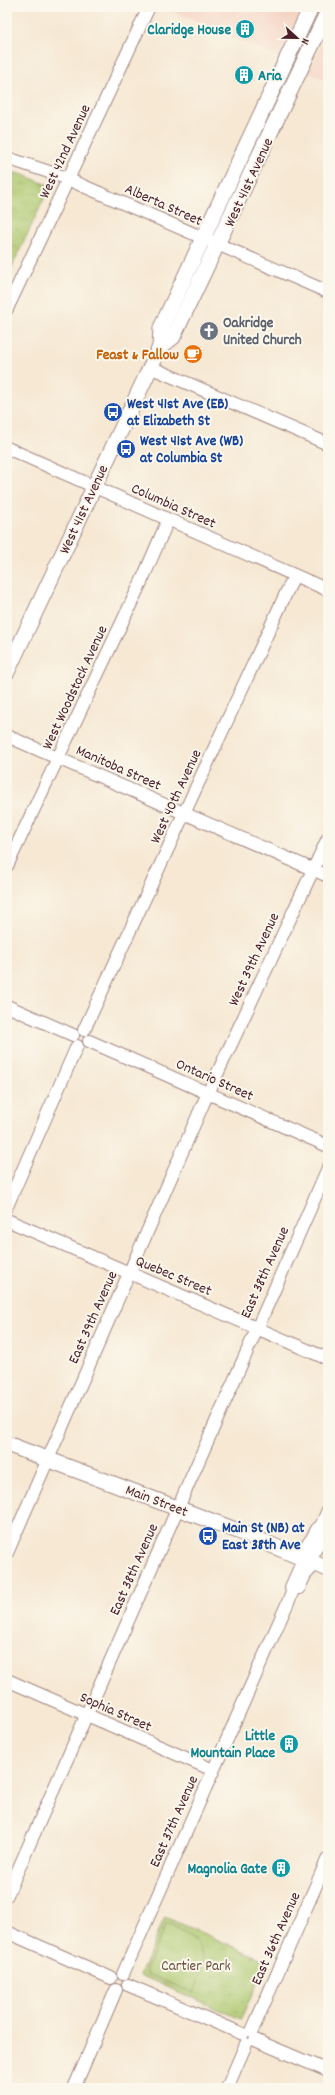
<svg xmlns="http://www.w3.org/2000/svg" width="335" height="2095" font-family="Dekko,sans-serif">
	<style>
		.built { fill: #f5d3c2 }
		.park { fill: url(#park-crowns); stroke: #7c744c }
		.garden { fill: #adc86e; stroke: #7c744c }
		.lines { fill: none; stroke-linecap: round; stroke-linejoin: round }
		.minor-casing { stroke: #a0847f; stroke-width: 14 }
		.major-casing { stroke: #a0847f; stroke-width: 17 }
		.minor { stroke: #fff; stroke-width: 12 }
		.major { stroke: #fff; stroke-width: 15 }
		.labels { text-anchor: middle; stroke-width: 4; stroke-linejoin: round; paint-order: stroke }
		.culture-label { font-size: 15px; font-weight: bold; fill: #0d838f; stroke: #fbf7ec; text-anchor: end }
		.street-label { font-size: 15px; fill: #4a1f2b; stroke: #fbf7ec }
		.worship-label { font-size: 15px; font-weight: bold; fill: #5b616d; stroke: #fbf7ec; text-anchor: start }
		.food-label { font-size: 15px; font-weight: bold; fill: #c56008; stroke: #fbf7ec; text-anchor: end }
		.transit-label { font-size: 15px; font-weight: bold; fill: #164399; stroke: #fbf7ec; text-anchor: start }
		.park-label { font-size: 15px; fill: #68523f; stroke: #fbf7ec }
	</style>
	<defs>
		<pattern id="park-crowns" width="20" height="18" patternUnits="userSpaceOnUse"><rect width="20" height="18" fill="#adc86e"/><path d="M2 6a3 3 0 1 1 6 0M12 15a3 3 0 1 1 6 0" fill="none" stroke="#96ab5f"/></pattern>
	</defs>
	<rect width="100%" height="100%" fill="#fbf7ec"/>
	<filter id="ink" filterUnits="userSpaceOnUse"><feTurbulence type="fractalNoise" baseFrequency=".025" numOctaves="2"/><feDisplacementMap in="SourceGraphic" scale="8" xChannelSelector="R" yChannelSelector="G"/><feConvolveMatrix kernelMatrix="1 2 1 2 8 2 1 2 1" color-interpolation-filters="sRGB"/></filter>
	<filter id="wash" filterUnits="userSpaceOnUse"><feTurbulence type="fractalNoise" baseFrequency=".012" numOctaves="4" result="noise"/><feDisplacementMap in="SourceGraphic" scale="16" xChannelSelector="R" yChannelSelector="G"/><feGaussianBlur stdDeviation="0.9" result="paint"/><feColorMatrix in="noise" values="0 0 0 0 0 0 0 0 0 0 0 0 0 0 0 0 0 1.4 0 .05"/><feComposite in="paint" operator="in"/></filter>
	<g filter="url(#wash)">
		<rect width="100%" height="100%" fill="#f6e8d3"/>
		<g class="built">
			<polygon points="163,7 301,7 302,8 279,57"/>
			<polygon points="328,31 328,81 313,75 309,71"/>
		</g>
		<g class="park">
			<polygon points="7,171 21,174 50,186 7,277"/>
			<polygon points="165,1917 267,1961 241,2019 140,1975"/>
		</g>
		<path class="garden" d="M 167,1923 C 205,1940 209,1954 194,1993 L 147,1974 L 146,1969 Z"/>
	</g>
	<g filter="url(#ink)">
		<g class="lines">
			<defs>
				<g id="minor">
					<polyline points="7,158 58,175 328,292"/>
					<polyline points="7,309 149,7"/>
					<polyline points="150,367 328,444"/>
					<polyline points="7,448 328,590"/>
					<polyline points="7,736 328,876"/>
					<polyline points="7,866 143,578 168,520"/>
					<polyline points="7,1006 73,1035"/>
					<polyline points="84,1030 294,576"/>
					<polyline points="89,1041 328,1146"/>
					<polyline points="7,1206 77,1046"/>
					<polyline points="7,1220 328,1359"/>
					<polyline points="7,1553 203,1104 328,838"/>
					<polyline points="298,1555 311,1540 317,1529 321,1526 328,1510"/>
					<polyline points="310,1561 323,1533"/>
					<polyline points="299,1588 305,1575 316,1563"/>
					<polyline points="7,1680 213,1770"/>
					<polyline points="7,1895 328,1168"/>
					<polyline points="7,1932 111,1978"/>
					<polyline points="123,1974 292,1593 291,1587 304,1558"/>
					<polyline points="128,1985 243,2034"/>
					<polyline points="252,2031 328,1858"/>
					<polyline points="255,2040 328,2071"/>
					<polyline points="74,2088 116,1990"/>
					<polyline points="227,2088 246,2044"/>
				</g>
				<g id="major">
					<polyline points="160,347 173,337 328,11"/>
					<polyline points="7,672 160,347 161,328 311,7"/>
					<polyline points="7,1444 238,1531 328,1569"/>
				</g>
			</defs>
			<use href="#minor" class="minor-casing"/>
			<use href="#major" class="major-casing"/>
			<use href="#minor" class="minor"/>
			<use href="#major" class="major"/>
		</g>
	</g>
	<defs>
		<symbol id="building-disc" viewBox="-11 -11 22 22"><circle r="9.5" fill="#0f9aa8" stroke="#fbf7ec"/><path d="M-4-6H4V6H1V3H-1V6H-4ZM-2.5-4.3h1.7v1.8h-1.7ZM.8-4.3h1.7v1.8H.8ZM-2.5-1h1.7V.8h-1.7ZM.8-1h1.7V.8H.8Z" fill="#fff"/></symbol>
		<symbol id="church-disc" viewBox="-11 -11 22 22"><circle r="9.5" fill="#6b7280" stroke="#fbf7ec"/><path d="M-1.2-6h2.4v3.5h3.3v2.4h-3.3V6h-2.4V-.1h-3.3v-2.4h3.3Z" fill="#fff"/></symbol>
		<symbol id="cafe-disc" viewBox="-11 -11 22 22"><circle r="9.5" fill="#e8710a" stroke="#fbf7ec"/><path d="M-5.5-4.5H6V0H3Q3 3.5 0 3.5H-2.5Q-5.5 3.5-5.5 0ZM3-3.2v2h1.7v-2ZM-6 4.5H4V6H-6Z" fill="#fff"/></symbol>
		<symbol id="bus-disc" viewBox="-11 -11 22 22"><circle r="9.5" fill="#1a4fb4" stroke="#fbf7ec"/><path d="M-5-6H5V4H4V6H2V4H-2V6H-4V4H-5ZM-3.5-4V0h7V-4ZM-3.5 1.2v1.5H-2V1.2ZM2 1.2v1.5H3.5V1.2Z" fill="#fff"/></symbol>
	</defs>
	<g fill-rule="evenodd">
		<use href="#building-disc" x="234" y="18" width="22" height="22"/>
		<use href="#building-disc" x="233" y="64" width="22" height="22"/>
		<use href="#church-disc" x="198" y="320" width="22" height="22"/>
		<use href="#cafe-disc" x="182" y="343" width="22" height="22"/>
		<use href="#bus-disc" x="102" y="401" width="22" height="22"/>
		<use href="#bus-disc" x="115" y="438" width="22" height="22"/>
		<use href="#bus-disc" x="197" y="1525" width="22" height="22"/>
		<use href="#building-disc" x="278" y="1733" width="22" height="22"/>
		<use href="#building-disc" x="270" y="1857" width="22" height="22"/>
	</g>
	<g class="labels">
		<g class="culture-label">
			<text x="231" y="34">Claridge House</text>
			<text x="258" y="80" text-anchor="start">Aria</text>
			<text x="275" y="1740">Little<tspan x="275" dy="17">Mountain Place</tspan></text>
			<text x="267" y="1873">Magnolia Gate</text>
		</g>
		<g class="street-label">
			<text transform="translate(64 151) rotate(-65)" y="5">West 42nd Avenue</text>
			<text transform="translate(248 182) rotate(-65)" y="5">West 41st Avenue</text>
			<text transform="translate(164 204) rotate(24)" y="5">Alberta Street</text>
			<text transform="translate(174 505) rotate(24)" y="5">Columbia Street</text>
			<text transform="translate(83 509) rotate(-65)" y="5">West 41st Avenue</text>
			<text transform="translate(74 687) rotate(-65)" y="5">West Woodstock Avenue</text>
			<text transform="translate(119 767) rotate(24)" y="5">Manitoba Street</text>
			<text transform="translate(175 796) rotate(-65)" y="5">West 40th Avenue</text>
			<text transform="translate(253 959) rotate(-65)" y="5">West 39th Avenue</text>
			<text transform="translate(215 1079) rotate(24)" y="5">Ontario Street</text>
			<text transform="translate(264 1272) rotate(-66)" y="5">East 38th Avenue</text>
			<text transform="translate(174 1275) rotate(23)" y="5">Quebec Street</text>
			<text transform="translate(92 1317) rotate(-66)" y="5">East 39th Avenue</text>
			<text transform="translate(157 1500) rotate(21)" y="5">Main Street</text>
			<text transform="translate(133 1569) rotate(-66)" y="5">East 38th Avenue</text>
			<text transform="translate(116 1711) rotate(24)" y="5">Sophia Street</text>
			<text transform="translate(173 1821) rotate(-66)" y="5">East 37th Avenue</text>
			<text transform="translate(275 1938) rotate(-66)" y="5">East 36th Avenue</text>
		</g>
		<g class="worship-label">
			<text x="223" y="327">Oakridge<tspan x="223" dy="17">United Church</tspan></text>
		</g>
		<g class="food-label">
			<text x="179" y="359">Feast &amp; Fallow</text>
		</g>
		<g class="transit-label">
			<text x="127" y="408">West 41st Ave (EB)<tspan x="127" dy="17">at Elizabeth St</tspan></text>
			<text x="140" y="445">West 41st Ave (WB)<tspan x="140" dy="17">at Columbia St</tspan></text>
			<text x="222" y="1532">Main St (NB) at<tspan x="222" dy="17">East 38th Ave</tspan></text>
		</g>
		<g class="park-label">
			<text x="196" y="1970">Cartier Park</text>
		</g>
	</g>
	<rect width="335" height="2095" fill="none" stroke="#fbf7ec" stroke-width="24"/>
	<g transform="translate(297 38) rotate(112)" stroke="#fbf7ec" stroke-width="3" paint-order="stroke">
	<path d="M0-3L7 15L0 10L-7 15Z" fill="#4a1f2b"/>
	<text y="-6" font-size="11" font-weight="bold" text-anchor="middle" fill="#4a1f2b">N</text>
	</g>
</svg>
